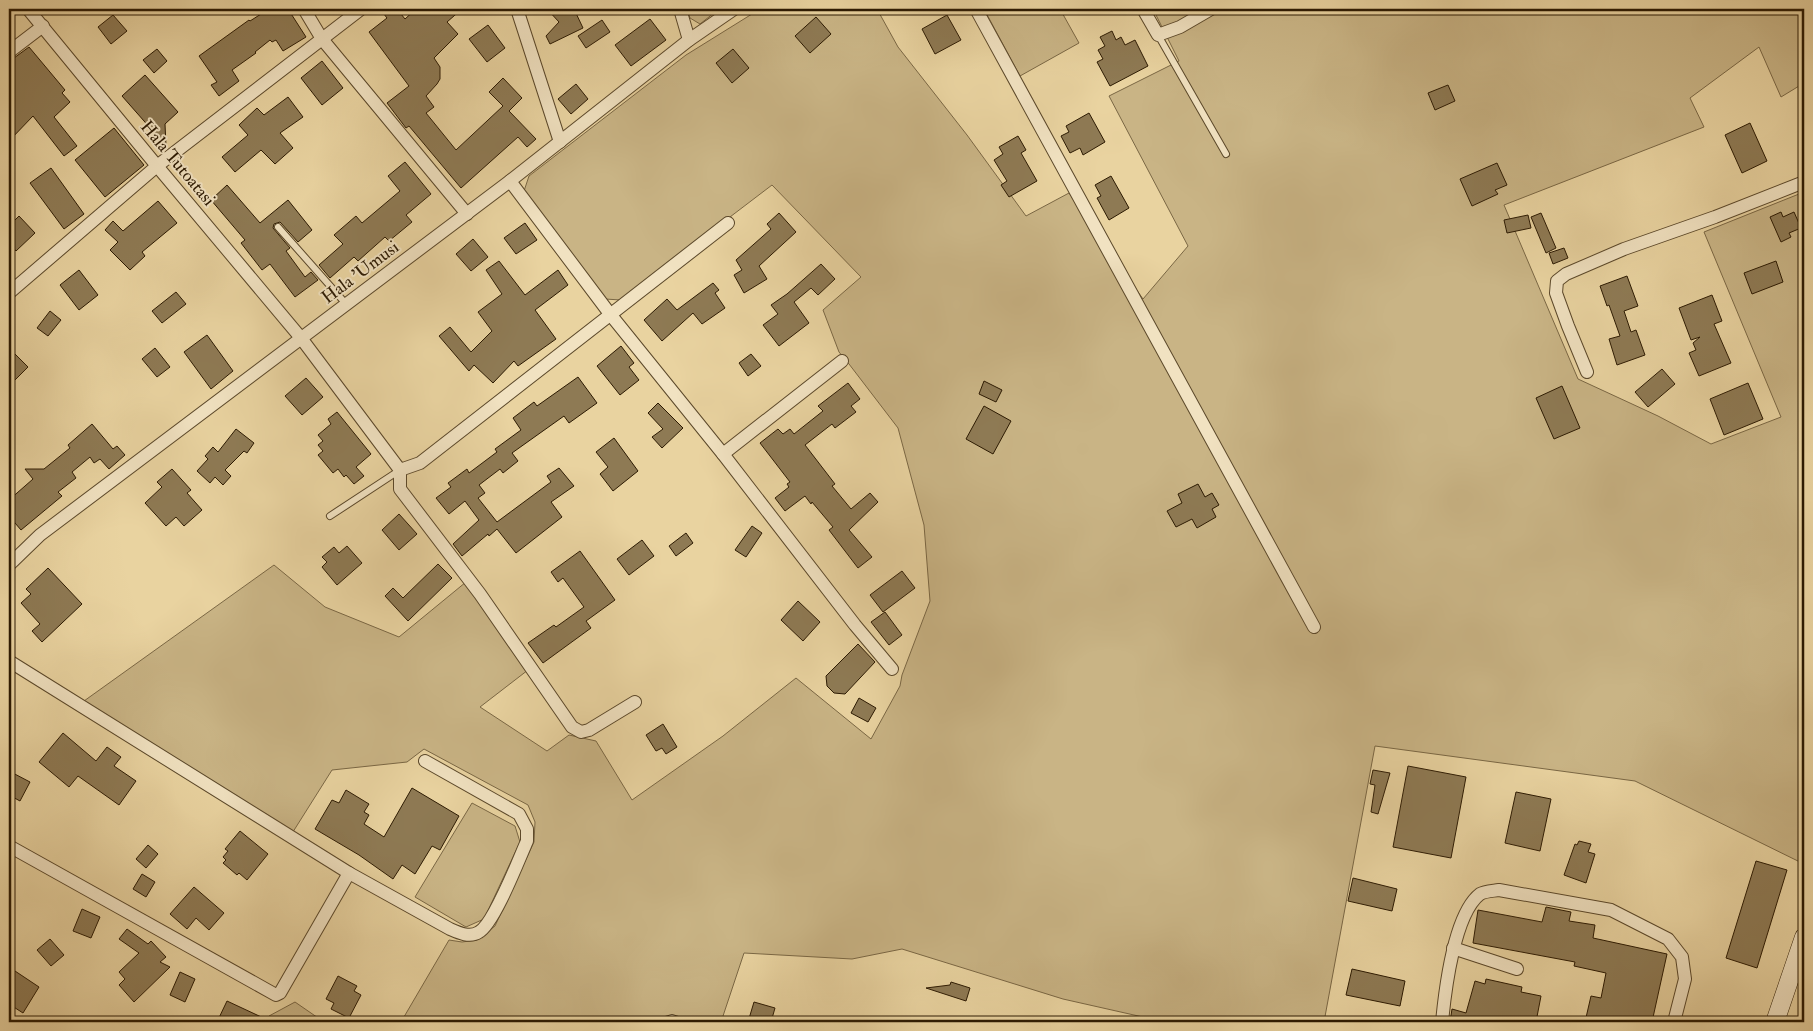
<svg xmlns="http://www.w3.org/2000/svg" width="1813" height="1031" font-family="'IM FELL Double Pica',serif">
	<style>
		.green { fill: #c9b485; stroke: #7a6744 }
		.building { fill: #8e7a54; stroke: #2c1a02 }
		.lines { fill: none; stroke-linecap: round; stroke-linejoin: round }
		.lane-casing { stroke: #5b482a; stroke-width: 8 }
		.street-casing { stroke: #5b482a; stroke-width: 14 }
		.secondary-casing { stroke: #2c1a02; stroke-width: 19 }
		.lane { stroke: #f1e2c1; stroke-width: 6 }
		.street { stroke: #f1e2c1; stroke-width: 12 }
		.secondary { stroke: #f1e2c1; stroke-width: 18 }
		.labels { text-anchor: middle; stroke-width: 4; stroke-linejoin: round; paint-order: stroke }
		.street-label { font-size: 18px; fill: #2c1a02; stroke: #f1e2c1 }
	</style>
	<rect width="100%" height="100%" fill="#e9d3a0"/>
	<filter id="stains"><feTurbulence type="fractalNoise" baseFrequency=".004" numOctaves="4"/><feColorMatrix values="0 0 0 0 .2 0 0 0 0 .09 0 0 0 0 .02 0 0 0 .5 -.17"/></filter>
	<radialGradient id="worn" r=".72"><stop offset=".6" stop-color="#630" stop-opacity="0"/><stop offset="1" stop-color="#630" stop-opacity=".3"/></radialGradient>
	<g class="green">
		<polygon points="687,9 719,9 700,24 690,18"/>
		<polygon points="760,9 877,9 898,47 967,135 1026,216 1069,193 1143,299 1188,246 1109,96 1179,61 1153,9 1804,9 1804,83 1781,97 1759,47 1690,98 1704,127 1504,205 1578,379 1658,416 1711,444 1781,417 1704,232 1804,192 1804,864 1635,781 1375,746 1324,1022 1165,1022 1063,999 902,949 852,959 744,953 721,1022 401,1022 449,940 462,942 477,940 495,926 534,842 535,822 528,805 424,749 407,762 332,770 291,835 77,706 274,565 325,607 399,637 466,582 528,670 480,707 547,751 569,735 596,741 632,800 723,736 796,678 871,739 900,686 902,675 930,601 924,525 898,428 849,364 839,352 823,310 861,277 772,185 621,300 605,299 524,191 529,176 686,55"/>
		<polygon points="984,9 1060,9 1079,43 1020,76"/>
		<polygon points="472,803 515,826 520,842 484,919 466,927 415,897"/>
		<polygon points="295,1002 324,1022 266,1022 269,1016"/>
	</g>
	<g class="building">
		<polygon points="269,9 288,9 306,37 283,51 276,40 272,42 270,40 255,52 256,53 232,70 239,81 219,96 211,85 217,82 199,56 249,20 250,21"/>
		<polygon points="380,9 397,9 405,19 416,9 462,9 447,22 458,34 434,58 440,67 440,79 437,84 426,96 434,107 426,113 456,150 503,106 489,92 503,78 522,98 509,111 536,139 527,147 518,137 461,188 409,126 406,128 387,103 409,86 369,32 387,18"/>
		<polygon points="547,9 574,9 583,28 550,44 546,36 559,22"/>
		<polygon points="113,15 127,31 111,44 98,27"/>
		<polygon points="947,15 961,40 935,54 922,29"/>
		<polygon points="816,17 831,34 810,53 795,36"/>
		<polygon points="650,19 666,40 631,66 615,45"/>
		<polygon points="602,20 610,32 586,48 578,36"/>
		<polygon points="488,25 505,48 487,62 469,39"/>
		<polygon points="1112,31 1116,40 1121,37 1125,45 1135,40 1148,66 1110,86 1097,62 1103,59 1098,50 1105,46 1100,37"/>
		<polygon points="29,47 65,90 62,93 70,102 54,117 77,146 64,156 33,116 9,141 9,60 14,58"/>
		<polygon points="157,49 167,61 154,73 143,60"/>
		<polygon points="733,49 749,68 732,83 716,63"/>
		<polygon points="322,61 343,88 322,105 301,78"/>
		<polygon points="145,75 178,112 165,124 166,146 122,96"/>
		<polygon points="576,84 588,99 571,114 558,99"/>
		<polygon points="1448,85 1455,101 1435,110 1428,93"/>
		<polygon points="288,97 303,117 280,133 293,148 275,164 261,150 235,172 222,157 248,135 239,125 257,108 264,115"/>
		<polygon points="1089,113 1105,142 1083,155 1080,148 1070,153 1061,136 1069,132 1066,126"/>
		<polygon points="1750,123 1767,161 1742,173 1725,135"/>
		<polygon points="114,128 144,165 105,197 75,160"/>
		<polygon points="1018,136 1026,150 1021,153 1037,181 1009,197 1001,185 1007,181 994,160 1003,154 999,147"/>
		<polygon points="405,162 431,194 406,215 412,222 389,241 385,237 358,261 354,257 330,278 319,265 343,244 334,235 356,216 362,223 400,191 388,176"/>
		<polygon points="1497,163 1507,185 1495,190 1498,194 1472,206 1460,179"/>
		<polygon points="51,168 84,214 64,229 30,183"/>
		<polygon points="1111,176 1129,208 1109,220 1097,198 1101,196 1095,185"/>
		<polygon points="227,185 260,223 288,200 312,230 298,242 280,222 274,224 273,228 290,248 286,251 305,277 311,272 318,280 295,297 270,264 262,270 241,243 245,240 211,200"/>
		<polygon points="158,201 177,223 142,252 145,256 130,270 110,250 118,242 105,230 113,221 123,231"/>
		<polygon points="1781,212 1783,217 1794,212 1801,228 1789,233 1791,237 1781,242 1770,217"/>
		<polygon points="779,213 796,232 759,266 767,279 744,293 734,275 742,270 736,260 771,229 767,224"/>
		<polygon points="1541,213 1556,248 1546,253 1531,217"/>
		<polygon points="1528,215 1531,228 1507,233 1504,220"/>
		<polygon points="19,216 35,233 16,251 9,243 9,226"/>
		<polygon points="525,223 537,240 516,254 504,238"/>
		<polygon points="473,239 488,257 471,271 456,254"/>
		<polygon points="1564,248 1568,258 1553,264 1549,253"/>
		<polygon points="499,261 525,295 558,270 568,285 535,310 556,339 518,366 514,361 493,383 474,365 469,371 439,336 450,327 471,352 492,331 478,312 502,294 486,270"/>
		<polygon points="1776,261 1783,282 1752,294 1744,273"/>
		<polygon points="821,264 835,279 818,295 811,288 794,302 809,323 779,346 763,325 778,314 771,305 787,294"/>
		<polygon points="79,270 98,295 79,310 60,285"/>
		<polygon points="1627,276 1638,306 1624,311 1631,332 1636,330 1645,355 1617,365 1609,339 1620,336 1609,305 1607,306 1600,286"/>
		<polygon points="713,283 719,290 715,293 725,308 702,324 693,313 662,341 644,320 667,299 677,310"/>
		<polygon points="176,292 186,304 162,323 152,311"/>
		<polygon points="1712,295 1722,321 1714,324 1731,363 1699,376 1689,353 1696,350 1693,343 1700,337 1691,340 1679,308"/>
		<polygon points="50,311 61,320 48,336 37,328"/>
		<polygon points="207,335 233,371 211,389 184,352"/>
		<polygon points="621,346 634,363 629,367 639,380 620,395 597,366"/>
		<polygon points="9,348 28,367 9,386"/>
		<polygon points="155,348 170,367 157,377 142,359"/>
		<polygon points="751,354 761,366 748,376 739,363"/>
		<polygon points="1662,369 1675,384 1648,407 1635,392"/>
		<polygon points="578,377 597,403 569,423 564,416 512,453 518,461 503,473 500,469 479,485 485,493 478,498 497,522 551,482 547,476 559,468 574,486 551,502 562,517 516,553 497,529 489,536 488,534 462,556 453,544 479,520 465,501 449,514 436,498 451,487 448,483 467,469 469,473 497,452 495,449 521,430 513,418 534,402 537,406"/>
		<polygon points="306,378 323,397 302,415 285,396"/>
		<polygon points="984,381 1002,390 996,402 979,394"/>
		<polygon points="848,383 860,399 851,406 856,412 835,428 832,424 805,445 835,484 832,486 851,509 870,493 878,502 849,530 872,557 858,568 829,530 833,527 812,502 811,504 805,496 785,511 775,498 789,487 787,484 790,482 760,443 778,429 783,434 790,429 794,434 823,411 818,406"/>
		<polygon points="1748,383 1763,419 1724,435 1710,399"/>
		<polygon points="1562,386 1580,428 1554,439 1536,398"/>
		<polygon points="658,403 683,428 662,448 652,437 663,429 648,413"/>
		<polygon points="984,406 1011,421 993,454 966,439"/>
		<polygon points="337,412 371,454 356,467 364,476 354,484 346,475 344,477 338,469 333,473 318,455 323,451 318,445 323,441 318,435 331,424 328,419"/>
		<polygon points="92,424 113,449 117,446 125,455 109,469 100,459 94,463 90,457 72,472 76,478 58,492 62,496 21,530 9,516 9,500 33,479 25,469 44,469 70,448 68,445"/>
		<polygon points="236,429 254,443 247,453 244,451 225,470 231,476 223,485 215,477 210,483 197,471 208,459 205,456 213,447 218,452"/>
		<polygon points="614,438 638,471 613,491 600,474 608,467 596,452"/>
		<polygon points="172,469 191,490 187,493 202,510 184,526 176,517 166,526 145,503 162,487 157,482"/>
		<polygon points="1198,484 1205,497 1212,493 1219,505 1212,509 1216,517 1197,528 1192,519 1176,527 1167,511 1182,503 1178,494"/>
		<polygon points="399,514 417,534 399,550 382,530"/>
		<polygon points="752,526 762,533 746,557 735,550"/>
		<polygon points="686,533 693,543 676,556 669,546"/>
		<polygon points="642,540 654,556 629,575 617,559"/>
		<polygon points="347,546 362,563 337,585 322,567 327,562 322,557 334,547 339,553"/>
		<polygon points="580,551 615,600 586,621 591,628 543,663 528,643 554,625 556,627 584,607 563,578 558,582 551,572"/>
		<polygon points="438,564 452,578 408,621 385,596 393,588 403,598"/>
		<polygon points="48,568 82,604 42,642 32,631 40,624 21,603 31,594 26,589"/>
		<polygon points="902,571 915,588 883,612 870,595"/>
		<polygon points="798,601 820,622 803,641 781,620"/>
		<polygon points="885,612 902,635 889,645 871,622"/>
		<polygon points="858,644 875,662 845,694 834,693 827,686 826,676"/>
		<polygon points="859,698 876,708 868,722 851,713"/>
		<polygon points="663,724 677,747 666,754 662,748 656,751 646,735"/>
		<polygon points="63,733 96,761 107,747 121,757 114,766 136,781 119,805 78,776 69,787 39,762"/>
		<polygon points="1408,766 1466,777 1451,858 1393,847"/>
		<polygon points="1373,770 1390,773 1378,814 1371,812 1375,785 1370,784"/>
		<polygon points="9,771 30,782 20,801 9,795"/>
		<polygon points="412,788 459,816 440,850 432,846 415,874 402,865 393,879 359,855 315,829 332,800 339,803 346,790 369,804 364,812 369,815 364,824 384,837"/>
		<polygon points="1516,792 1551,799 1540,851 1505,843"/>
		<polygon points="240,831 268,854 247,880 239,873 237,875 223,863 226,860 223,857 228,851 225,849"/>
		<polygon points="1579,841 1591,844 1588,852 1595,854 1586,883 1564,875 1575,844 1577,845"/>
		<polygon points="148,845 158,854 146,868 136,859"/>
		<polygon points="1756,861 1787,870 1757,968 1726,958"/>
		<polygon points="142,874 155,882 146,897 133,889"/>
		<polygon points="1353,878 1397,889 1392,911 1348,901"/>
		<polygon points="194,887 224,913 209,930 196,918 187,929 170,914"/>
		<polygon points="1546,907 1571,912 1569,921 1595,925 1593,938 1667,954 1652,1022 1585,1022 1591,996 1601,998 1606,973 1574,966 1575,962 1473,943 1478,910 1542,922"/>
		<polygon points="82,909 100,917 91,938 73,931"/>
		<polygon points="127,929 148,944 151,941 166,957 160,962 170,967 134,1002 119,985 125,979 119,972 139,953 119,939"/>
		<polygon points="50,939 64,955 51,966 37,950"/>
		<polygon points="9,967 39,987 23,1013 9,1004"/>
		<polygon points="1352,969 1405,981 1400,1006 1346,995"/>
		<polygon points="180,972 195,979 185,1002 170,995"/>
		<polygon points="338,976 357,986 354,991 361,995 349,1018 331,1009 334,1003 326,999"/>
		<polygon points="1486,979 1522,987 1521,992 1541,996 1536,1022 1450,1022 1452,1009 1466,1013 1475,981 1485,984"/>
		<polygon points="951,982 970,988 966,1001 926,988 950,985"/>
		<polygon points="227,1001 272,1022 217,1022"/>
		<polygon points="754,1002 775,1008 771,1022 748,1022"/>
	</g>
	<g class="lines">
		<defs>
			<g id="lane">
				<polyline points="1158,35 1226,154"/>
				<polyline points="278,227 347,305"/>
				<polyline points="330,516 400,470"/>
				<polyline points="659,1022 672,1018 684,1022"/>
			</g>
			<g id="street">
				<polyline points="28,9 157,166 301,338 400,470 420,463 728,223"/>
				<polyline points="304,9 322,39 467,214"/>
				<polyline points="517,9 560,142"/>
				<polyline points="680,9 689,40"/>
				<polyline points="976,9 1314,627"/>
				<polyline points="1143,9 1158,35 1180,27 1211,9"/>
				<polyline points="9,52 43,26"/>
				<polyline points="510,181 610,314 723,454 855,625 892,669"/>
				<polyline points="9,293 157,166 361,9"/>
				<polyline points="1587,372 1568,326 1556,293 1557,281 1566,274 1624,249 1715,217 1804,182"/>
				<polyline points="723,454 842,361"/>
				<polyline points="400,470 400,489 480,594 572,727 581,732 589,730 635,702"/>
				<polyline points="9,565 40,535 510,181 689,40 734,9"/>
				<polyline points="9,661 349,873 280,993 276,995 9,846"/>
				<path d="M 349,873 L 450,929 C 459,933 470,938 479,932 C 494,924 519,859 527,841 L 527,829 L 519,814 L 425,761"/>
				<polyline points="1453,948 1517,969"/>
				<path d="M 1442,1022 C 1445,991 1454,914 1480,894 C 1485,891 1493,891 1499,890 L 1611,910 L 1668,939 L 1682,957 L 1685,979 L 1674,1022"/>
			</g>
			<polyline id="secondary" points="1775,1022 1804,937"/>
		</defs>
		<use href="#lane" class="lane-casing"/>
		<use href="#street" class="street-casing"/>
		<use href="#secondary" class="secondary-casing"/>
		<use href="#lane" class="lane"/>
		<use href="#street" class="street"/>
		<use href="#secondary" class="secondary"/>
	</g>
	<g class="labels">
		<g class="street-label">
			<text transform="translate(178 163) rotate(50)" y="6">Hala Tutoatasi</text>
			<text transform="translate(360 272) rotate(-37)" y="6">Hala 'Umusi</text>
		</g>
	</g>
	<rect width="1813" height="1031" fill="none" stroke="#e9d3a0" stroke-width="30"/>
	<rect x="10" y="10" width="1793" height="1011" fill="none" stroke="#2c1a02" stroke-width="2.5"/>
	<rect x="15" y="15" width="1783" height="1001" fill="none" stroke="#2c1a02"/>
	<rect width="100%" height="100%" filter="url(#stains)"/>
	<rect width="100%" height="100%" fill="url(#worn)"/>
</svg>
